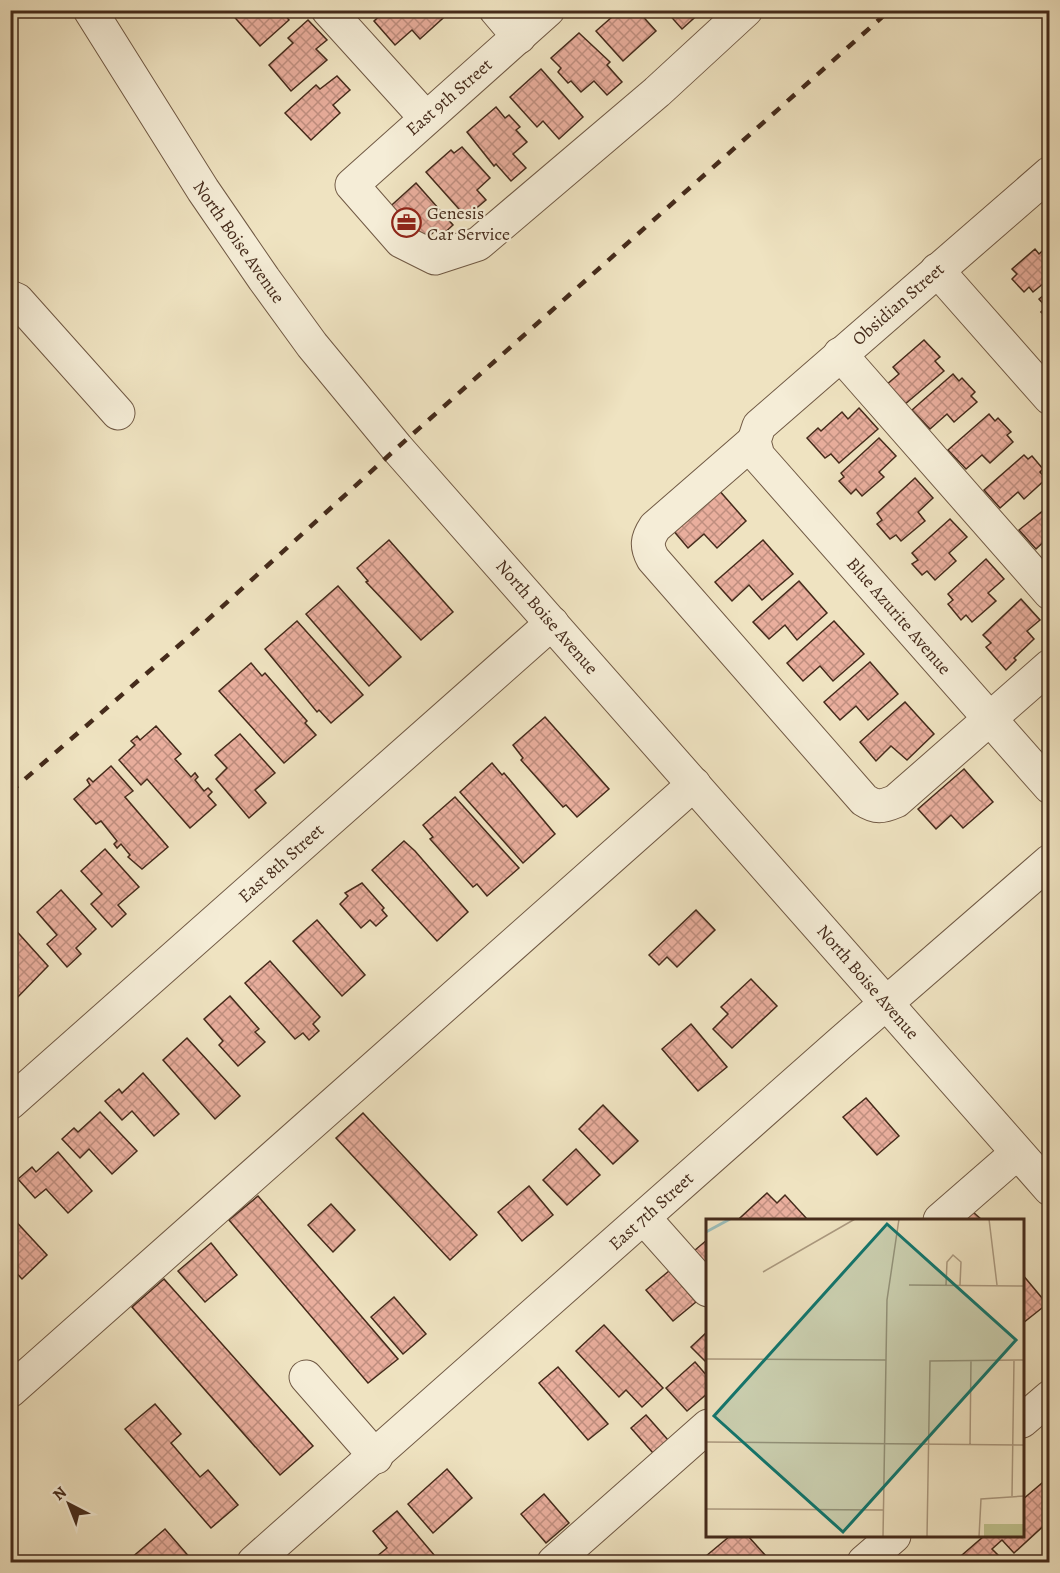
<svg xmlns="http://www.w3.org/2000/svg" width="1060" height="1573" font-family="Alegreya,serif">
	<style>
		.building { fill: url(#building-cross-hatch); stroke: #452b1b; stroke-width: 1.5 }
		.lines { fill: none; stroke-linecap: round; stroke-linejoin: round }
		.minor-casing { stroke: #705944; stroke-width: 35 }
		.minor { stroke: #f5edd7; stroke-width: 33 }
		.rail { stroke: #452b1b; stroke-width: 4.5; stroke-dasharray: 10 10; stroke-linecap: butt }
		.labels { text-anchor: middle; stroke-width: 4.5; stroke-linejoin: round; paint-order: stroke }
		.street-label { font-size: 18px; fill: #452b1b; stroke: #f5edd7 }
		.poi-label { font-size: 18px; fill: #452b1b; stroke: #f5edd7; text-anchor: start }
		.inset-river { fill: none; stroke: #9bbdb9; stroke-width: 3 }
		.inset-road { fill: none; stroke: #ab997f; stroke-width: 1.5 }
		.view { fill: #0f766e; fill-opacity: 0.15; stroke: #0f766e; stroke-width: 3 }
		.inset-edge { fill: none; stroke: #452b1b; stroke-width: 3 }
	</style>
	<defs>
		<pattern id="building-cross-hatch" width="8" height="8" patternUnits="userSpaceOnUse" patternTransform="scale(1.5)"><rect width="8" height="8" fill="#e9ae9d"/><path d="M0 0l8 8M0 8l8-8" fill="none" stroke="#bf8e7f"/></pattern>
	</defs>
	<rect width="100%" height="100%" fill="#efe3c1"/>
	<filter id="stains"><feTurbulence type="fractalNoise" baseFrequency=".00333" numOctaves="4"/><feColorMatrix values="0 0 0 0 .2 0 0 0 0 .09 0 0 0 0 .02 0 0 0 .5 -.17"/></filter>
	<radialGradient id="worn" r=".72"><stop offset=".6" stop-color="#630" stop-opacity="0"/><stop offset="1" stop-color="#630" stop-opacity=".3"/></radialGradient>
	<g class="building">
		<polygon points="281,10 289,20 260,46 229,11"/>
		<polygon points="386,10 452,10 420,39 412,30 395,45 374,21"/>
		<polygon points="620,10 637,10 656,31 623,61 596,31"/>
		<polygon points="654,10 703,10 682,29 666,11 660,17"/>
		<polygon points="308,20 327,40 316,49 327,60 291,91 269,65 293,43 288,38"/>
		<polygon points="579,33 610,62 607,65 622,82 607,95 594,81 581,92 571,81 568,83 558,72 561,68 551,58"/>
		<polygon points="541,69 583,117 559,139 543,121 537,127 510,97"/>
		<polygon points="337,76 350,90 333,105 340,113 311,140 285,113 316,85 320,89"/>
		<polygon points="496,107 505,118 509,115 520,127 516,130 527,142 513,154 526,168 511,181 496,164 494,166 467,132"/>
		<polygon points="462,147 490,178 477,190 486,200 466,217 426,172 451,150 454,153"/>
		<polygon points="416,183 453,225 441,236 436,230 426,239 412,224 402,234 383,213"/>
		<polygon points="1050,244 1050,278 1033,292 1029,287 1024,292 1012,279 1017,274 1012,269 1035,249 1039,254"/>
		<polygon points="1050,290 1050,321 1041,312 1046,307 1039,299"/>
		<polygon points="924,340 940,357 935,361 944,371 904,405 886,385 899,374 893,367"/>
		<polygon points="953,374 959,381 962,378 975,392 971,396 977,402 954,422 947,414 930,429 912,410"/>
		<polygon points="859,408 878,429 839,463 831,454 825,458 807,438 818,428 821,431 842,412 848,419"/>
		<polygon points="989,414 995,421 998,418 1011,432 1007,435 1013,442 990,463 982,455 966,469 948,450"/>
		<polygon points="879,438 896,456 879,472 884,477 862,496 856,489 851,494 839,481 844,477 841,473"/>
		<polygon points="1024,455 1028,459 1032,456 1043,469 1040,472 1046,479 1024,499 1018,492 1000,508 984,490"/>
		<polygon points="915,478 933,498 918,512 925,521 901,541 896,535 890,539 877,524 882,520 877,513"/>
		<polygon points="718,489 746,521 717,548 704,534 688,548 672,529"/>
		<polygon points="1050,505 1050,536 1036,549 1019,530"/>
		<polygon points="950,519 967,537 949,553 956,561 935,580 927,571 922,575 912,564 918,560 912,553"/>
		<polygon points="389,540 453,612 421,640 366,582 368,581 357,568"/>
		<polygon points="763,540 793,574 762,600 749,585 732,601 715,582"/>
		<polygon points="986,559 1004,579 988,593 996,601 972,622 966,615 961,620 948,604 953,600 948,594"/>
		<polygon points="799,581 827,613 797,640 785,625 769,639 753,622"/>
		<polygon points="338,586 401,657 369,686 306,614"/>
		<polygon points="1021,599 1040,620 1027,631 1034,639 1014,658 1016,660 1006,670 986,647 991,643 983,635"/>
		<polygon points="297,621 363,695 331,723 319,710 317,712 265,649"/>
		<polygon points="834,621 864,654 833,681 820,666 803,681 787,663"/>
		<polygon points="870,662 898,694 868,720 856,706 840,720 824,702"/>
		<polygon points="251,663 262,676 265,673 307,721 305,723 316,735 284,763 219,691"/>
		<polygon points="905,702 934,734 907,760 891,746 876,761 860,742"/>
		<polygon points="545,717 609,789 577,817 566,805 563,807 521,760 523,758 513,745"/>
		<polygon points="156,726 181,754 175,759 191,777 195,773 198,777 195,780 204,791 208,788 212,792 208,796 216,805 190,828 147,779 141,785 119,760 135,745 131,741 137,736 140,740"/>
		<polygon points="240,734 275,773 255,790 266,803 249,818 216,779 227,768 215,755"/>
		<polygon points="492,763 502,775 504,773 555,834 523,863 460,792"/>
		<polygon points="111,766 133,791 125,797 168,847 142,869 128,857 130,855 121,844 117,848 114,844 117,841 101,821 96,824 74,799 90,785 87,780 89,778 93,782"/>
		<polygon points="964,769 993,802 963,828 951,815 936,829 918,809"/>
		<polygon points="455,797 519,868 487,896 477,884 473,887 430,839 433,837 423,825"/>
		<polygon points="404,841 415,851 468,912 437,941 372,870"/>
		<polygon points="105,849 139,887 118,905 126,914 112,927 91,904 102,894 81,871"/>
		<polygon points="362,883 384,908 382,910 387,916 376,926 370,920 361,928 340,904 348,896 345,893"/>
		<polygon points="61,890 96,929 76,948 81,954 67,967 47,944 57,935 37,912"/>
		<polygon points="696,910 715,930 677,967 667,957 659,965 649,955"/>
		<polygon points="317,920 365,975 342,996 293,941"/>
		<polygon points="11,925 48,966 14,1001 10,997"/>
		<polygon points="270,961 320,1017 313,1024 319,1031 309,1040 303,1033 295,1039 245,983"/>
		<polygon points="751,979 777,1006 732,1048 713,1029 728,1014 721,1007"/>
		<polygon points="230,996 259,1029 255,1032 265,1042 238,1066 219,1045 223,1041 204,1019"/>
		<polygon points="691,1024 727,1067 698,1091 662,1049"/>
		<polygon points="187,1038 240,1096 215,1119 163,1060"/>
		<polygon points="143,1073 179,1114 154,1136 132,1111 122,1120 105,1101 119,1089 122,1093"/>
		<polygon points="866,1098 899,1136 877,1155 843,1117"/>
		<polygon points="603,1105 638,1141 613,1164 579,1129"/>
		<polygon points="100,1112 137,1151 112,1174 89,1149 80,1158 62,1139 74,1128 78,1132"/>
		<polygon points="363,1113 477,1235 450,1260 336,1138"/>
		<polygon points="576,1149 600,1175 567,1205 543,1180"/>
		<polygon points="58,1152 92,1191 68,1213 46,1189 35,1198 18,1179 32,1167 36,1172"/>
		<polygon points="529,1186 553,1215 522,1241 498,1212"/>
		<polygon points="767,1193 777,1203 785,1195 807,1219 743,1220 740,1218"/>
		<polygon points="258,1196 398,1359 368,1383 229,1220"/>
		<polygon points="331,1204 355,1230 333,1252 308,1225"/>
		<polygon points="973,1212 982,1220 965,1220"/>
		<polygon points="10,1215 47,1255 22,1279 10,1266"/>
		<polygon points="708,1239 708,1279 688,1256"/>
		<polygon points="211,1243 237,1275 205,1302 178,1271"/>
		<polygon points="669,1271 696,1302 673,1321 646,1290"/>
		<polygon points="1022,1274 1047,1304 1023,1323 1022,1322"/>
		<polygon points="164,1279 313,1446 280,1475 132,1307"/>
		<polygon points="394,1297 426,1334 403,1354 371,1317"/>
		<polygon points="604,1325 663,1388 642,1407 626,1390 619,1397 576,1351"/>
		<polygon points="708,1331 708,1364 691,1347"/>
		<polygon points="695,1362 708,1377 708,1393 687,1411 666,1388"/>
		<polygon points="558,1367 608,1424 588,1440 539,1383"/>
		<polygon points="155,1404 181,1434 171,1443 200,1477 208,1470 238,1505 211,1528 125,1429"/>
		<polygon points="646,1415 668,1440 653,1453 631,1428"/>
		<polygon points="447,1469 472,1498 433,1533 408,1504"/>
		<polygon points="1042,1483 1050,1491 1050,1520 1014,1553 1002,1540 992,1549 1005,1562 954,1562 984,1536 1022,1536 1022,1500"/>
		<polygon points="544,1494 569,1523 546,1543 521,1514"/>
		<polygon points="397,1511 440,1562 370,1562 387,1548 373,1531"/>
		<polygon points="165,1529 192,1560 189,1562 133,1562 130,1559"/>
		<polygon points="730,1536 748,1536 766,1556 759,1562 711,1562 706,1556"/>
	</g>
	<g class="lines">
		<defs>
			<g id="minor">
				<polyline points="90,10 203,190 264,279 312,345 397,448 1050,1189"/>
				<polyline points="328,10 425,117"/>
				<polyline points="496,10 519,37"/>
				<polyline points="548,10 352,185 401,241 435,258 478,244 657,92 746,10"/>
				<polyline points="1050,173 759,426 754,441 758,456 1050,787"/>
				<polyline points="937,270 1050,398"/>
				<polyline points="10,297 17,300 118,413"/>
				<polyline points="840,354 1050,593"/>
				<path d="M 754,441 L 655,527 C 647,539 646,546 653,559 L 864,800 C 876,808 882,807 896,801 L 1050,666"/>
				<polyline points="10,1103 552,623"/>
				<polyline points="644,1218 708,1290"/>
				<polyline points="940,1220 1017,1153"/>
				<polyline points="306,1377 376,1457"/>
				<polyline points="10,1391 694,784"/>
				<polyline points="1022,1421 1050,1397"/>
				<polyline points="254,1562 838,1045 1050,861"/>
				<polyline points="554,1562 708,1426"/>
				<polyline points="864,1562 894,1536"/>
			</g>
		</defs>
		<use href="#minor" class="minor-casing"/>
		<use href="#minor" class="minor"/>
		<polyline class="rail" points="10,792 192,634 397,448 890,10"/>
	</g>
	<defs>
		<symbol id="office-ring" viewBox="-11 -11 22 22"><circle r="9.5" fill="#f5edd7" stroke="#8f2418" stroke-width="1.5"/><path d="M-6-3h4V-5.5h4V-3h4V5H-6ZM-1-4.5V-3h2v-1.5ZM-6 0V1H6V0Z" fill="#8f2418"/></symbol>
	</defs>
	<g fill-rule="evenodd">
		<use href="#office-ring" x="390" y="206" width="33" height="33"/>
	</g>
	<g class="labels">
		<g class="street-label">
			<text transform="translate(449 97) rotate(-41)" y="6">East 9th Street</text>
			<text transform="translate(239 242) rotate(55)" y="6">North Boise Avenue</text>
			<text transform="translate(898 304) rotate(-41)" y="6">Obsidian Street</text>
			<text transform="translate(899 616) rotate(49)" y="6">Blue Azurite Avenue</text>
			<text transform="translate(547 617) rotate(49)" y="6">North Boise Avenue</text>
			<text transform="translate(281 863) rotate(-42)" y="6">East 8th Street</text>
			<text transform="translate(868 982) rotate(49)" y="6">North Boise Avenue</text>
			<text transform="translate(651 1211) rotate(-42)" y="6">East 7th Street</text>
		</g>
		<g class="poi-label">
			<text x="427" y="219">Genesis<tspan x="427" dy="21">Car Service</tspan></text>
		</g>
	</g>
	<g transform="translate(706 1219)">
		<rect width="318" height="318" fill="#efe3c1"/>
		<path d="M 278,305 L 318,305 L 318,318 L 278,318 Z" fill="#bfc28e"/>
		<path class="inset-river" d="M 0,13 L 24,0"/>
		<path class="inset-road" d="M 283,0 L 291,66M 57,53 L 149,0M 203,66 L 318,67M 240,66 L 241,43 L 247,36 L 255,43 L 254,66M 0,140 L 180,141M 0,223 L 318,226M 264,226 L 265,141M 306,277 L 308,141M 0,290 L 178,291M 177,318 L 181,81 L 193,0M 221,318 L 224,142 L 318,141M 273,318 L 275,280 L 318,277"/>
		<path class="view" d="M 181,5 L 310,121 L 137,313 L 8,197 Z"/>
		<rect width="318" height="318" class="inset-edge"/>
	</g>
	<rect width="1060" height="1573" fill="none" stroke="#efe3c1" stroke-width="36"/>
	<rect x="12" y="12" width="1036" height="1549" fill="none" stroke="#452b1b" stroke-width="3"/>
	<rect x="18" y="18" width="1024" height="1537" fill="none" stroke="#452b1b" stroke-width="1.5"/>
	<g transform="translate(69 1504) rotate(318)" stroke="#f5edd7" stroke-width="4.5" paint-order="stroke">
	<path d="M0-4.5L10 22L0 15L-10 22Z" fill="#452b1b"/>
	<text y="-9" font-size="16" font-weight="bold" text-anchor="middle" fill="#452b1b">N</text>
	</g>
	<rect width="100%" height="100%" filter="url(#stains)"/>
	<rect width="100%" height="100%" fill="url(#worn)"/>
</svg>
